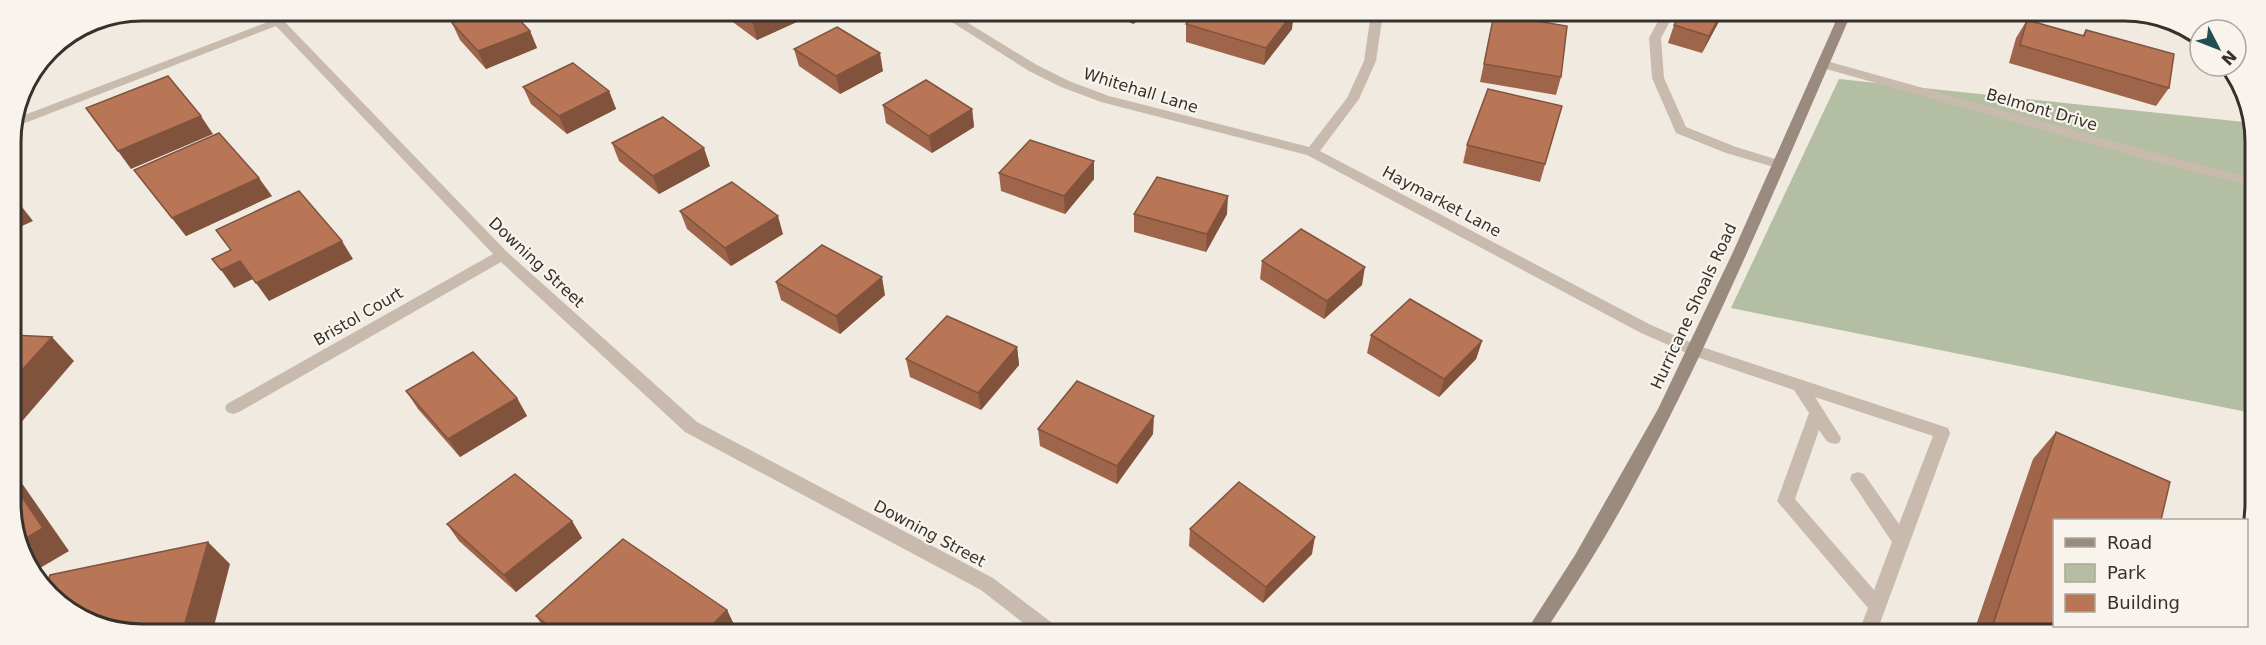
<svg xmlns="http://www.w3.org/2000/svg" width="2266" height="645" font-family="'DejaVu Sans',sans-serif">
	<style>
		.green { fill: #b3bea2 }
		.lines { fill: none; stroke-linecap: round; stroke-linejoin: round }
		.lane { fill: #c8bbae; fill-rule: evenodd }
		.street { fill: #c8bbae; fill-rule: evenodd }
		.secondary { fill: #9b8b7f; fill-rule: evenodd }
		.wall { fill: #9e654b }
		.shaded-wall { fill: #81533d }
		.building { fill: #b87657; stroke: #81533d; stroke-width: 1.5 }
		.labels { text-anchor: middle; stroke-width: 4.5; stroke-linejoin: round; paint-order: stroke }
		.street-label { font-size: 16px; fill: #37302b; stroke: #f8f4ed }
		.rim { fill: none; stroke: #37302b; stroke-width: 3 }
	</style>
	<rect width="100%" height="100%" fill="#f1eae1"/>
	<polygon class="green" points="1839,79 2253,123 2252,413 1731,308"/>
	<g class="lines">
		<g class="lane">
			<polygon points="1662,14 1674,14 1661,38 1664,78 1686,127 1736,147 1782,161 1784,164 1782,167 1777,168 1726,153 1676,133 1652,78 1649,38"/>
			<path d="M 1696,345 L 1948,428 L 1950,433 L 1876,634 L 1858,634 L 1868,608 L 1777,501 L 1809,413 L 1794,390 L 1691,355 L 1688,351 L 1691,347 ZM 1815,397 L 1933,436 L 1899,524 L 1864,474 L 1858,472 L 1852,474 L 1850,479 L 1892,542 L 1874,590 L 1795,499 L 1819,430 C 1825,438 1827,446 1839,443 L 1841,438 Z"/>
		</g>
		<g class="street">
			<polygon points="936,12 950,12 1037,65 1069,81 1109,96 1309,147 1347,98 1364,61 1371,13 1383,13 1376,61 1359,99 1320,151 1651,325 1701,347 1704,351 1701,355 1696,357 1641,333 1307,155 1101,102 1061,87 1029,71"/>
			<polygon points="278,18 282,19 507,252 697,422 993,578 1056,626 1058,632 1035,632 981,590 685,432 501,262 239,412 233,414 227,412 225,408 227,404 493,254 276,26 12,128 14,119"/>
			<polygon points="1823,60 2181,160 2253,178 2253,186 2174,167 1819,67 1817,64"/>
		</g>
		<path class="secondary" d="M 1839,14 L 1851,14 C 1781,174 1715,336 1632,489 C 1605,539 1575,586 1544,633 L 1525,633 L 1575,555 L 1658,409 L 1733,252 Z"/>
	</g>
	<g class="wall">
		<polygon points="721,12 799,12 801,20 757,40 722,14"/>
		<polygon points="1110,13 1150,13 1133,24"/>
		<polygon points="1494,14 1561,77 1556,95 1480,82"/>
		<polygon points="1526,14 1558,14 1557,19"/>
		<polygon points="1723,14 1702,53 1668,43 1674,25"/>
		<polygon points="2027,20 2082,36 2086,30 2169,88 2156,106 2009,63 2016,38"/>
		<polygon points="452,23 530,31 537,48 486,69 460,40"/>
		<polygon points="1186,24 1292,29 1264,65 1186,42"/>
		<polygon points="794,49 883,71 840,94 799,66"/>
		<polygon points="523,87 609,91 616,109 567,134 531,104"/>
		<polygon points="883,105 972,109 974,127 932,153 886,123"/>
		<polygon points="1562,106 1540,182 1463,163 1467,145"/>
		<polygon points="612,143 710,166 659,194 619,161"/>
		<polygon points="134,170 272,196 186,236"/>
		<polygon points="999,173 1094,179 1065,214 1001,191"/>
		<polygon points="680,211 783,234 731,266 687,229"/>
		<polygon points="1134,214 1227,214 1206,252 1134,232"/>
		<polygon points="1262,261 1362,285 1324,319 1260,279"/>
		<polygon points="776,282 885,295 840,334 781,300"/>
		<polygon points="1371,335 1482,341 1476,359 1439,397 1367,353"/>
		<polygon points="1017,347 1019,365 981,410 910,377 906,359"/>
		<polygon points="406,391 517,398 527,416 460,457 418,409"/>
		<polygon points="1038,429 1153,434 1117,484 1040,446"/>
		<polygon points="2056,432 2133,634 1973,634 2033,459"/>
		<polygon points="572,521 582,538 516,592 459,541 447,524"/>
		<polygon points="1190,529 1312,554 1263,603 1189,546"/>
		<polygon points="727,610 737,631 546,631 536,616"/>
	</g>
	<g class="shaded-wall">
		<polygon points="434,11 453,11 436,16"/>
		<polygon points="776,12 799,12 801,20 757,40 753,23"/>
		<polygon points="1133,13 1150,13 1133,24"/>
		<polygon points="1293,13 1294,13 1292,29 1264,65 1266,48"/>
		<polygon points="1721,14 1723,14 1702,53 1709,36"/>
		<polygon points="86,24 88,28 72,34"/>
		<polygon points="530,31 537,48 486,69 478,51"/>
		<polygon points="880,53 883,71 840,94 836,76"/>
		<polygon points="609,91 616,109 567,134 559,116"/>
		<polygon points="972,109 974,127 932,153 929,136"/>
		<polygon points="201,116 213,134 131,169 118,151"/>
		<polygon points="704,148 710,166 659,194 653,176"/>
		<polygon points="1094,161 1094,179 1065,214 1064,196"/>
		<polygon points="259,178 272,196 186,236 172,218"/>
		<polygon points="11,193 33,221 11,231"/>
		<polygon points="1228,196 1227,214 1206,252 1207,234"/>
		<polygon points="778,216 783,234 731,266 725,248"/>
		<polygon points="342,241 353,259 269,301 256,283"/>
		<polygon points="240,261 253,279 234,288 221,270"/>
		<polygon points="1365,267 1362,285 1324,319 1327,301"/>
		<polygon points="882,277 885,295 840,334 836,316"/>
		<polygon points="52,337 74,361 12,433 12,381"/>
		<polygon points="1482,341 1476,359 1439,397 1444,379"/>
		<polygon points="1017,347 1019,365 981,410 978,393"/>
		<polygon points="517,398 527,416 460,457 448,439"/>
		<polygon points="1154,416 1153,434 1117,484 1117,466"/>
		<polygon points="13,474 21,482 69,551 35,571 20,542 13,484"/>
		<polygon points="572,521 582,538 516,592 504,575"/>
		<polygon points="1315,537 1312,554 1263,603 1266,587"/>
		<polygon points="208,542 230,564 213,630 183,630"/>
		<polygon points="727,610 737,631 706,631"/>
	</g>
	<g class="building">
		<polygon points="482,11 511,11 530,31 478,51 452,23"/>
		<polygon points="738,12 776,12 753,23"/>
		<polygon points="1197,13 1293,13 1266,48 1186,24"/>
		<polygon points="1494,14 1567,26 1561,77 1484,64"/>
		<polygon points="1680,14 1721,14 1709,36 1674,25"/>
		<polygon points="2027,20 2084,36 2086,30 2174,54 2169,88 2020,45"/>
		<polygon points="837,27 880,53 836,76 794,49"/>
		<polygon points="573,63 609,91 559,116 523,87"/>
		<polygon points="168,76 201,116 118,151 86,108"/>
		<polygon points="926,80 972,109 929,136 883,105"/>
		<polygon points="1488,89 1562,106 1545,164 1467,145"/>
		<polygon points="663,117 704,148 653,176 612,143"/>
		<polygon points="219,133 259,178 172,218 134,170"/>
		<polygon points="1030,140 1094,161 1064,196 999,173"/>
		<polygon points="1157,177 1228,196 1207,234 1134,214"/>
		<polygon points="732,182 778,216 725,248 680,211"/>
		<polygon points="299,191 342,241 256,283 240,261 221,270 212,259 231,250 216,230"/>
		<polygon points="11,195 17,203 11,205"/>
		<polygon points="1301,229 1365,267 1327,301 1262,261"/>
		<polygon points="822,245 882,277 836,316 776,282"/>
		<polygon points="1410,299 1482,341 1444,379 1371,335"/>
		<polygon points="947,316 1017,347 978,393 906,359"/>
		<polygon points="12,335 52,337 12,381"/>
		<polygon points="473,352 517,398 448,439 406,391"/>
		<polygon points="1077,381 1154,416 1117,466 1038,429"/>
		<polygon points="2056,432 2170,482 2161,520 2055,520 2055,626 2135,626 2133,634 1990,634"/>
		<polygon points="515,474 572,521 504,575 447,524"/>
		<polygon points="1239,482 1315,537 1266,587 1190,529"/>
		<polygon points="13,484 43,528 20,542 13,529"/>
		<polygon points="623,539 727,610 706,631 556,631 536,616"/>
		<polygon points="208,542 183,630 108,630 49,596 45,589 50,575"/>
	</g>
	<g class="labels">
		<g class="street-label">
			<text transform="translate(1141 90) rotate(17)" y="6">Whitehall Lane</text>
			<text transform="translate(2042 109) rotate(16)" y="6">Belmont Drive</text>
			<text transform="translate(1442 201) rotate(28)" y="6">Haymarket Lane</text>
			<text transform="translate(537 262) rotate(43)" y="6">Downing Street</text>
			<text transform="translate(1693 306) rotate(-65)" y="6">Hurricane Shoals Road</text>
			<text transform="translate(358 316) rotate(-30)" y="6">Bristol Court</text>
			<text transform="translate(930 533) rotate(28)" y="6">Downing Street</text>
		</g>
	</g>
	<path d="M0 0H2266V645H0ZM142 21H2124A121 121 0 0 1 2245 142V503A121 121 0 0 1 2124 624H142A121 121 0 0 1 21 503V142A121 121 0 0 1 142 21Z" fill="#f8f4ed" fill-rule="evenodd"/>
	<path class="rim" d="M142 21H2124A121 121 0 0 1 2245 142V503A121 121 0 0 1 2124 624H142A121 121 0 0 1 21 503V142A121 121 0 0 1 142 21Z"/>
	<rect x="2053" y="519" width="195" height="108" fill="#f8f4ed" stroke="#aba69f" stroke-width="1.5"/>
	<rect x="2065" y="538" width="30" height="9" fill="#9b8b7f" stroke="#aba69f" stroke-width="1.5"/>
	<text x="2107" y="549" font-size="18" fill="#37302b">Road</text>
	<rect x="2065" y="564" width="30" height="18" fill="#b3bea2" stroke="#aba69f" stroke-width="1.5"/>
	<text x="2107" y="579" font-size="18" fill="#37302b">Park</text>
	<rect x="2065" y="594" width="30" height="18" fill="#b87657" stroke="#aba69f" stroke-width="1.5"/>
	<text x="2107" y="609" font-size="18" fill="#37302b">Building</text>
	<g transform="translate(2218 48) rotate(132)"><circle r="28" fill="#f8f4ed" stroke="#aba69f" stroke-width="1.5"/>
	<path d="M0-4.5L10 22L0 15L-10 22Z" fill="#254d54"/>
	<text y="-9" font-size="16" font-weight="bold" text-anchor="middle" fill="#37302b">N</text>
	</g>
</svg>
